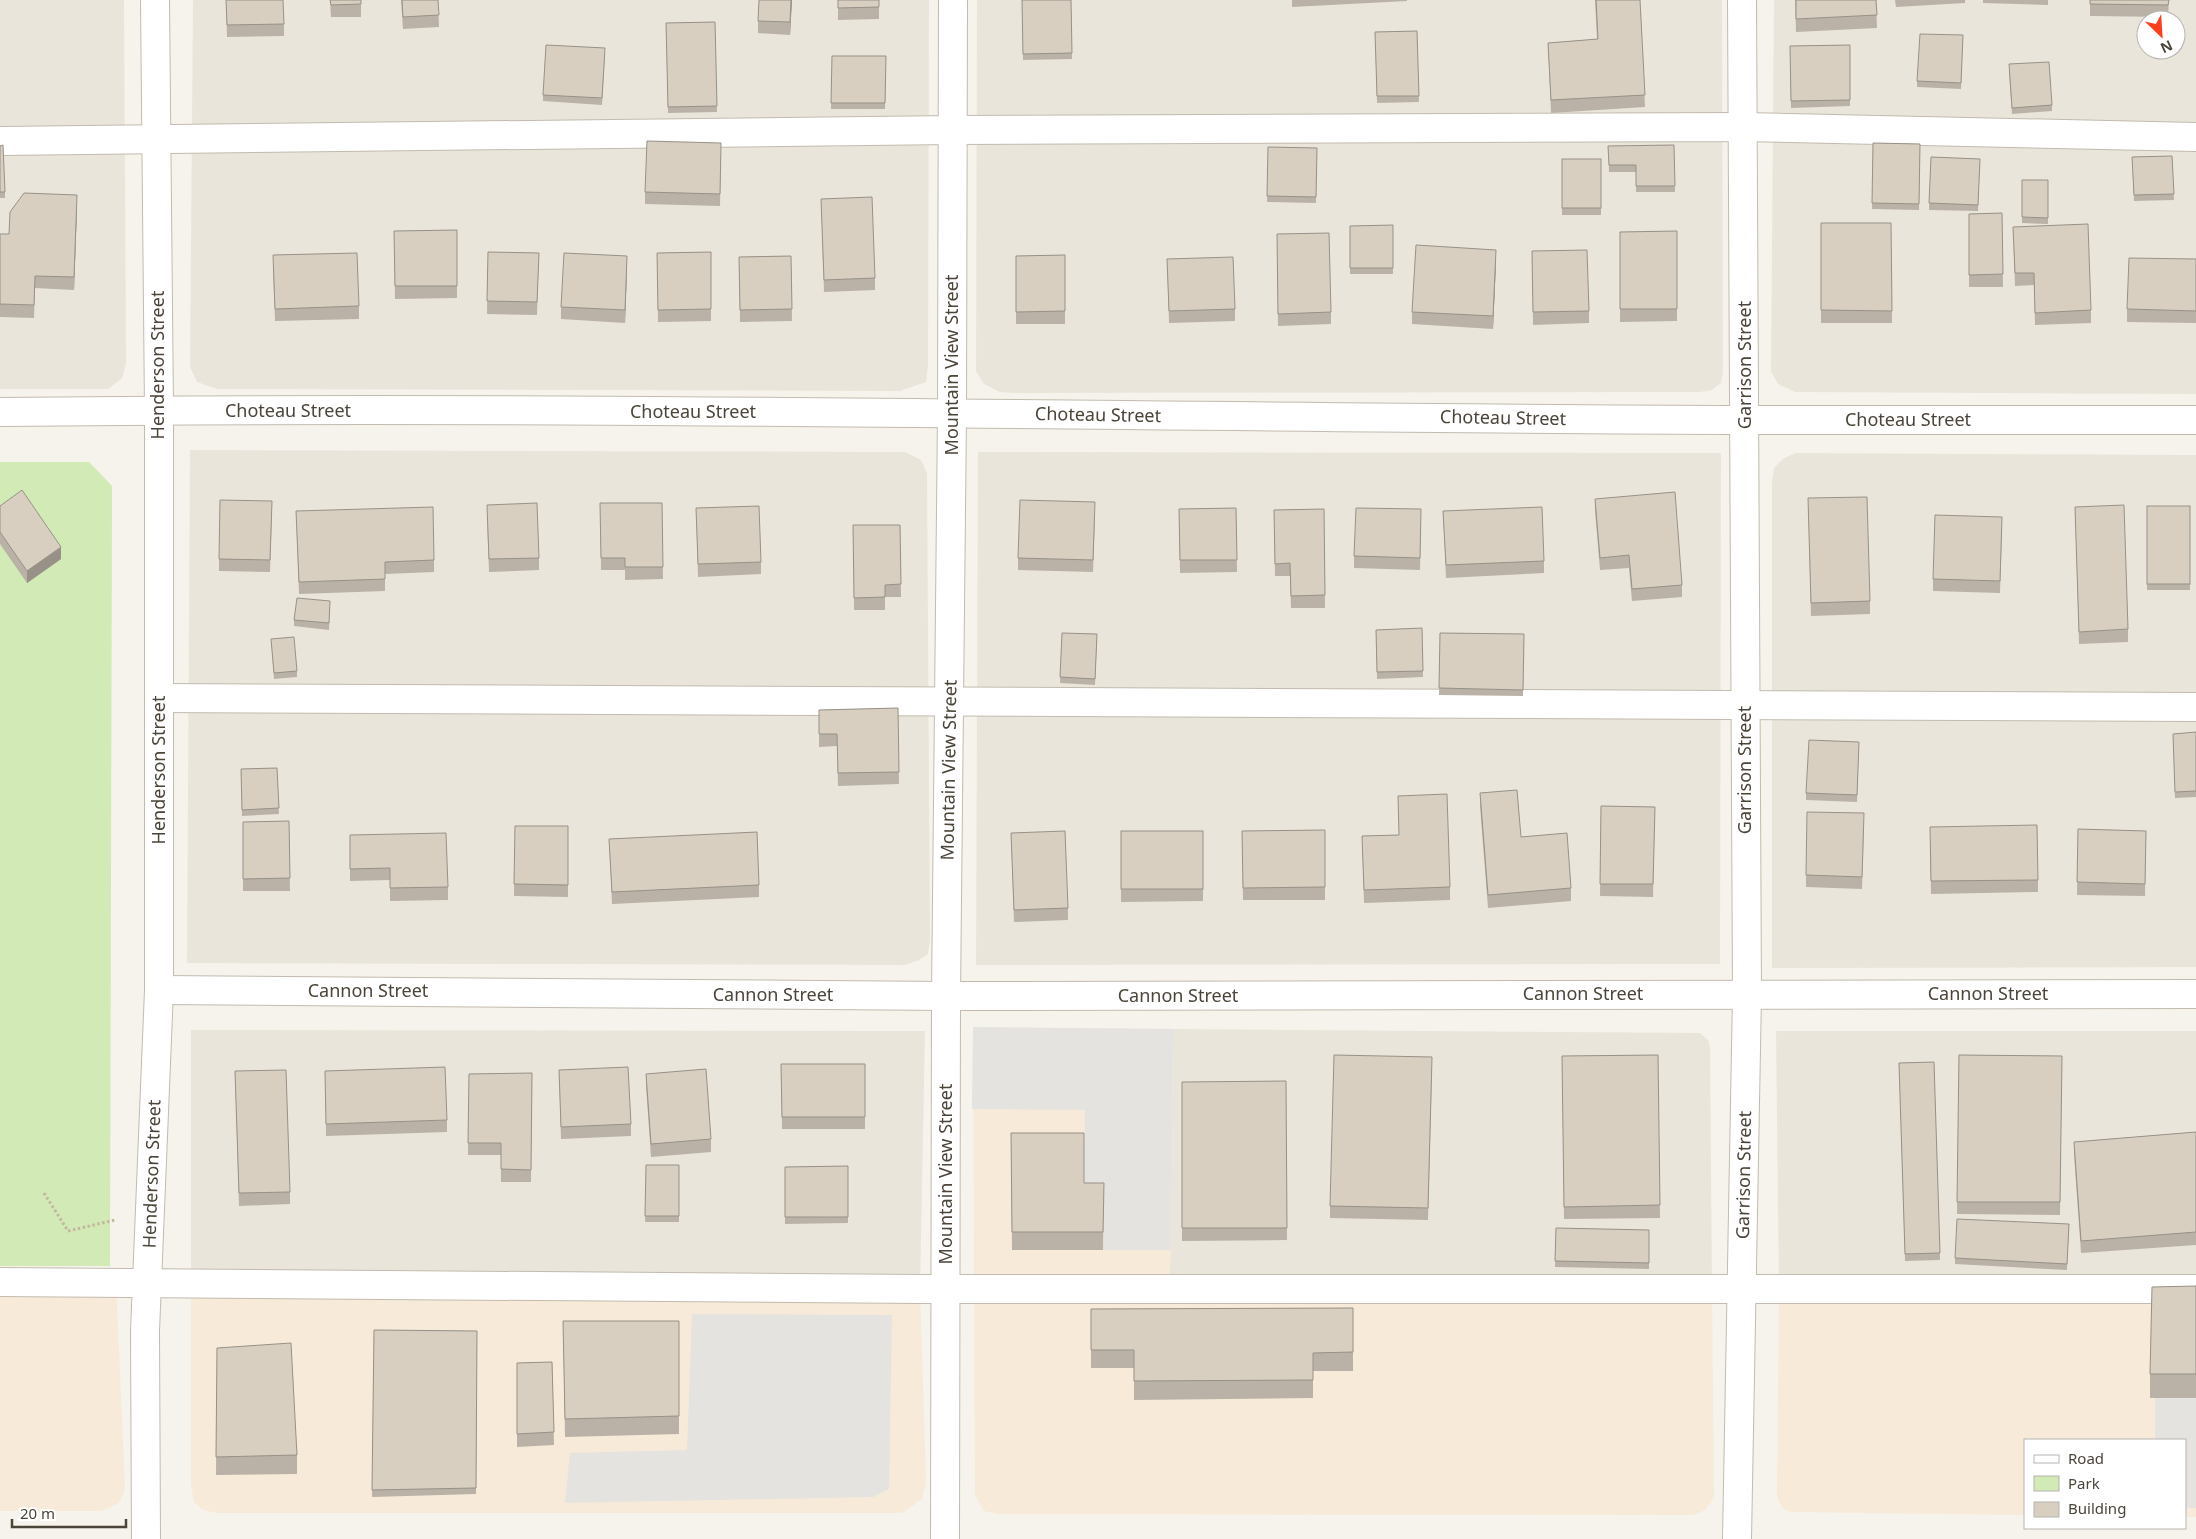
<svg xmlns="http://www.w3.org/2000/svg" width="2196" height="1539" font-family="'Noto Sans',sans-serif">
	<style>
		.residential { fill: #eae5da; fill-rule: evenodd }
		.commercial { fill: #f7ead8 }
		.green { fill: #d2eab5 }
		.parking { fill: #e5e3e0 }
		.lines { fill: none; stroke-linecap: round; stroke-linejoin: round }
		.minor-casing { stroke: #c2bbae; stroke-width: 30 }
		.path { stroke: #c4b79f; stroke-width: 3; stroke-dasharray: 2.5 2.5; stroke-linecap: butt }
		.minor { stroke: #fff; stroke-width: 28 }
		.wall { fill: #bab2a6 }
		.shaded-wall { fill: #979187 }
		.building { fill: #d8cfc1; stroke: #979187 }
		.labels { text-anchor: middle; stroke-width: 5; stroke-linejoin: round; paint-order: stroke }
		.street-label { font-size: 18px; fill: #4b4439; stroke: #fff }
	</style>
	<rect width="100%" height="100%" fill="#f6f3ec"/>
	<g class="residential">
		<polygon points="0,0 124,0 126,363 122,378 108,389 0,389"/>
		<polygon points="193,0 929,0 928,366 926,382 900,391 217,389 197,382 190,367"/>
		<polygon points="977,0 1722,0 1723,372 1721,383 1712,390 1700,392 1013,393 1000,392 984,384 976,371"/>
		<path d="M 1774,0 L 2196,0 L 2196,394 L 1795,392 L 1778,384 L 1771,371 ZM 2146,20 L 2176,20 L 2176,50 L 2146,50 Z"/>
		<polygon points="190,450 905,452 921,460 927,473 930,941 928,954 919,960 905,965 187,963"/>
		<polygon points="978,452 1721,453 1720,964 976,965"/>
		<polygon points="1796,453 2196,455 2196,967 1772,968 1772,482 1774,468 1784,458"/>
		<polygon points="1174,1029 1700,1033 1708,1040 1710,1047 1712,1289 1168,1289 1171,1250"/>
		<polygon points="191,1030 925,1031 920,1289 191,1282"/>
		<polygon points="1776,1031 2196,1031 2196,1289 1779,1289"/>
	</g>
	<g class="commercial">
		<polygon points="973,1027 1174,1029 1171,1250 1168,1289 1712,1289 1714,1497 1705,1510 1694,1515 998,1514 984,1511 975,1495"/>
		<polygon points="0,1282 116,1282 125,1489 119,1503 102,1511 0,1511"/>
		<polygon points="191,1282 920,1289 926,1482 922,1499 902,1513 217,1513 203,1510 194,1502 191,1485"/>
		<polygon points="1779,1289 2196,1289 2196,1517 2185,1517 2185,1440 2025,1440 2025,1515 1791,1512 1783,1509 1777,1497"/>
	</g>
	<polygon class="green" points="0,462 89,462 112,486 110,1266 0,1266"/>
	<g class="parking">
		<polygon points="973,1027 1174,1029 1171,1250 1103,1250 1104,1202 1084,1201 1085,1110 972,1109"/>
		<polygon points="692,1314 892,1315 889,1489 873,1497 565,1503 570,1453 687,1450"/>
		<polygon points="2155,1398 2196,1398 2196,1508 2185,1508 2185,1440 2155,1440"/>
	</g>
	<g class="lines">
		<defs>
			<g id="minor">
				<polyline points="0,141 953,130 1744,127 2196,137"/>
				<path d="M 0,412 C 581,405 1162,418 1744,420 C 1894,421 2045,420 2196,420"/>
				<polyline points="159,698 2196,707"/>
				<polyline points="159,990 946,996 2196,994"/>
				<polyline points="0,1282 920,1289 2196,1289"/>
				<polyline points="146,1539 145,1331 159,990 159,410 155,0"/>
				<polyline points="945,1539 946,996 952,413 953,0"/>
				<polyline points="1737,1539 1747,994 1742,0"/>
			</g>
		</defs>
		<use href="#minor" class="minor-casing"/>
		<polyline class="path" points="44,1193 68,1231 115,1220"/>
		<use href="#minor" class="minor"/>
	</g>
	<g class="wall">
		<polygon points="226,0 284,24 284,36 227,37"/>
		<polygon points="330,0 361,0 361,17 331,17"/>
		<polygon points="401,0 438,0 439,27 403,29"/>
		<polygon points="792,0 790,35 758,33 758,21"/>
		<polygon points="838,0 879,0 879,19 838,20"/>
		<polygon points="1022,0 1071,0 1072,59 1023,60"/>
		<polygon points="1292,0 1407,0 1407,1 1292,7"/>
		<polygon points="1595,0 1640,0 1645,107 1551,113 1548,43 1597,39"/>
		<polygon points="1795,0 1876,0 1877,28 1796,32"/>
		<polygon points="1895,0 1965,0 1965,3 1896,7"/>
		<polygon points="1983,0 2048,0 2048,5 1983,3"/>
		<polygon points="2090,0 2169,0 2168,17 2090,16"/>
		<polygon points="715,22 717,112 668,113 666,23"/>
		<polygon points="1417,31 1419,102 1377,103 1375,32"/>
		<polygon points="1963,35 1961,89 1917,87 1917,81"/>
		<polygon points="1850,45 1850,106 1791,108 1790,46"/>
		<polygon points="605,54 602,105 543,101 543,95"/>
		<polygon points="832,56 886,56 885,109 831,109"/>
		<polygon points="2009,71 2052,105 2052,111 2012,114"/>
		<polygon points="1873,143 1920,144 1919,210 1872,209"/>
		<polygon points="1674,145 1675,192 1636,192 1636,172 1609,172 1608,146"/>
		<polygon points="0,146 5,192 5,198 0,198"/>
		<polygon points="1268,147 1317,148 1316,203 1267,202"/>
		<polygon points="721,155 720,206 645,204 645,192"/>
		<polygon points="2172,156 2174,200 2134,201 2132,157"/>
		<polygon points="1931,157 1980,159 1978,211 1929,210"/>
		<rect x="1562" y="159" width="39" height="56"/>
		<polygon points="2022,180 2048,180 2048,224 2022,223"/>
		<polygon points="821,199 875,278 875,290 824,292"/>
		<polygon points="77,207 74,290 35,288 34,318 0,317 0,234 9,234"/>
		<polygon points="2002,213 2003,287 1969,287 1969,214"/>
		<polygon points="1821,223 1891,223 1892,323 1821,323"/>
		<polygon points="1393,225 1393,274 1350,274 1350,226"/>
		<polygon points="2013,227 2091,310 2091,323 2035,325 2034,285 2015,286"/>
		<polygon points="457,230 457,298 395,299 394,231"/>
		<polygon points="1677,231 1677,321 1620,322 1620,232"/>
		<polygon points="1277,247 1331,312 1331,324 1278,326"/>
		<polygon points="1532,251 1589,311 1589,323 1533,325"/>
		<polygon points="488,252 539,253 537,315 487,314"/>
		<polygon points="711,252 711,321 658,322 657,253"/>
		<polygon points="1065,255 1065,324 1016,324 1016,256"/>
		<polygon points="791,256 792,321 740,322 739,257"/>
		<polygon points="1167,259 1235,309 1235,321 1169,323"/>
		<polygon points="2196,259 2196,323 2127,322 2127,309"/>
		<polygon points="1496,262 1493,329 1412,324 1412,312"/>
		<polygon points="273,267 359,306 359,319 275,321"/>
		<polygon points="627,268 625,323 561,319 561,307"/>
		<polygon points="1808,498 1870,601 1870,614 1811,616"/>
		<polygon points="1595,499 1682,585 1682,597 1632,601 1629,568 1600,570 1595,511"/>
		<polygon points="600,503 662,503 663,579 625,580 625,570 601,570"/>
		<polygon points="0,506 61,559 27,583 0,544"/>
		<rect x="2147" y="506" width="43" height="84"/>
		<polygon points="2075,507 2128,629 2128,642 2079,644"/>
		<polygon points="696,508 761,562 761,574 698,577"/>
		<polygon points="1236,508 1237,572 1180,573 1179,509"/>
		<polygon points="1324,509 1325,608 1291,608 1290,576 1275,576 1274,510"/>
		<polygon points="296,511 434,560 434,572 385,574 385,591 299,594"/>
		<polygon points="1443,511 1544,561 1544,573 1446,578"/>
		<polygon points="272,513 270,572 219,571 219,559"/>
		<polygon points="1095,515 1093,572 1018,570 1018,558"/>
		<polygon points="487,518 539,558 539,570 489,572"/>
		<polygon points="1421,521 1420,570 1354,568 1354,556"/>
		<polygon points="853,525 900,525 901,597 885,597 885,610 854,610"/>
		<polygon points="2002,530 2000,593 1933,591 1933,579"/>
		<polygon points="330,607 329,630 294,626 294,620"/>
		<polygon points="1422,628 1423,677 1377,679 1376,630"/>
		<polygon points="1062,633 1097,641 1095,685 1060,683"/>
		<polygon points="1440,633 1524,634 1523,696 1439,695"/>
		<polygon points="271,639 297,671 297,677 274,679"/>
		<polygon points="898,708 899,784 838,786 837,746 819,747 819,710"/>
		<polygon points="2196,732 2196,797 2175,798 2173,734"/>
		<polygon points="1859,742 1857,802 1806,800 1806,793"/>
		<polygon points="277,768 279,814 242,816 241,769"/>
		<polygon points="1480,793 1521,837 1571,888 1571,901 1488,908 1480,806"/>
		<polygon points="1601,806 1655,807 1653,897 1600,896"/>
		<polygon points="289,821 290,891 243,891 243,822"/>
		<polygon points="515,826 568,826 568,897 514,896"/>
		<polygon points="1864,826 1862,889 1806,887 1806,875"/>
		<polygon points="2078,829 2146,831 2145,896 2077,895"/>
		<polygon points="1325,830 1325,900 1243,900 1242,831"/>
		<polygon points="1121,831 1203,831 1203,901 1121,902"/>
		<polygon points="1011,833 1068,908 1068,920 1014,922"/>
		<polygon points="350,835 448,887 448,900 390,901 390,880 350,881"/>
		<polygon points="1398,835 1450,887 1450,900 1364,903 1362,836"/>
		<polygon points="609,839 759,885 759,897 612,904"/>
		<polygon points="1930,839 2038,880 2038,892 1931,894"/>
		<polygon points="1658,1055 1660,1218 1564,1219 1562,1056"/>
		<polygon points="1959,1055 2062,1056 2060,1215 1957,1214"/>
		<polygon points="1934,1062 1940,1260 1905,1261 1899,1063"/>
		<polygon points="781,1064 865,1064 865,1129 782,1129"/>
		<polygon points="559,1070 631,1124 631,1136 561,1139"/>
		<polygon points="1432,1070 1428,1220 1330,1218 1330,1206"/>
		<polygon points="235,1071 290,1192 290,1204 239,1206"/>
		<polygon points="325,1071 447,1120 447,1132 326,1136"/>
		<polygon points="532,1073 531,1182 501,1182 501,1155 468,1155 469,1074"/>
		<polygon points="646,1074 711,1139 711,1152 651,1157 646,1086"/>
		<polygon points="1286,1081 1287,1240 1182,1241 1182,1082"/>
		<polygon points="2196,1132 2196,1245 2081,1253 2074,1154 2074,1142"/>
		<polygon points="1011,1133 1084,1183 1104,1183 1103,1250 1012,1250"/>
		<polygon points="646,1165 679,1165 679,1222 645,1222"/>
		<polygon points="848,1166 848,1223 785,1224 785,1167"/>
		<polygon points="2069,1224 2067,1270 1955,1264 1955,1258"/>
		<polygon points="1556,1228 1649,1230 1649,1269 1555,1267"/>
		<polygon points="2196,1286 2196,1398 2150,1398 2150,1374"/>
		<polygon points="1353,1308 1353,1371 1313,1371 1313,1398 1134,1400 1134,1368 1091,1368 1091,1309"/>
		<polygon points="563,1321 679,1321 679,1434 565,1437"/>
		<polygon points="374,1330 477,1331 476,1494 372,1497"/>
		<polygon points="217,1348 297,1455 297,1474 216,1475"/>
		<polygon points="552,1362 554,1445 517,1447 517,1363"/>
	</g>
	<g class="shaded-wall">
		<polygon points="791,0 792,0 790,35 790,22"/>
		<polygon points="77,195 77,207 74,290 74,277"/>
		<polygon points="1496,250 1496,262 1493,329 1493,316"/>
		<polygon points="627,256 627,268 625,323 625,310"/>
		<polygon points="61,547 61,559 27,583 27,571"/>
	</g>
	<g class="building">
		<polygon points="226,0 283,0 284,24 227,25"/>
		<polygon points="330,0 361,0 361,4 331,5"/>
		<polygon points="402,0 438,0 439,15 403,17"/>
		<polygon points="759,0 791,0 790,22 758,21"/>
		<polygon points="838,0 879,0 879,7 838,8"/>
		<polygon points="1022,0 1071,0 1072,53 1023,54"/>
		<polygon points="1596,0 1640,0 1645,95 1551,100 1548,43 1598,39"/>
		<polygon points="1796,0 1876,0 1877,15 1796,19"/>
		<polygon points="2090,0 2169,0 2168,5 2090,4"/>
		<polygon points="715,22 717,106 668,107 666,23"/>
		<polygon points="1417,31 1419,96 1377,96 1375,32"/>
		<polygon points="1920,34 1963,35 1961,83 1917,81"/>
		<polygon points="546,45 605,48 602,98 543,95"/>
		<polygon points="1850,45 1850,100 1791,101 1790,46"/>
		<polygon points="832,56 886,56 885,103 831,103"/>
		<polygon points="2049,62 2052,105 2012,108 2009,64"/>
		<polygon points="647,141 721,143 720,194 645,192"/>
		<polygon points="1873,143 1920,144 1919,204 1872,203"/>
		<polygon points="3,145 5,192 0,192 0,146"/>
		<polygon points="1674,145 1675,186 1636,186 1636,165 1609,165 1608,146"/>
		<polygon points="1268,147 1317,148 1316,197 1267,196"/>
		<polygon points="2172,156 2174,194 2134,195 2132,157"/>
		<polygon points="1931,157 1980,159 1978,205 1929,203"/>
		<rect x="1562" y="159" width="39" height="49"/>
		<polygon points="2022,180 2048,180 2048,218 2022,217"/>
		<polygon points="24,193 77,195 74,277 35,276 34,305 0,304 0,234 9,234 10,212"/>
		<polygon points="872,197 875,278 824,280 821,199"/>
		<polygon points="2002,213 2003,274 1969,275 1969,214"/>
		<polygon points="1821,223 1891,223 1892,311 1821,310"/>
		<polygon points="2088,224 2091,310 2035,313 2034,273 2015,273 2013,227"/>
		<polygon points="1393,225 1393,268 1350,268 1350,226"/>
		<polygon points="457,230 457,286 395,286 394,231"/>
		<polygon points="1677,231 1677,309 1620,309 1620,232"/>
		<polygon points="1329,233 1331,312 1278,314 1277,234"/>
		<polygon points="1416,245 1496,250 1493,316 1412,312"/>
		<polygon points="1587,250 1589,311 1533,312 1532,251"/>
		<polygon points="488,252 539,253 537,302 487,301"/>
		<polygon points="711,252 711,309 658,310 657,253"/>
		<polygon points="357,253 359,306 275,309 273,255"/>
		<polygon points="564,253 627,256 625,310 561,307"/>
		<polygon points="1065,255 1065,311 1016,312 1016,256"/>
		<polygon points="791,256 792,309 740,310 739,257"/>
		<polygon points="1233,257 1235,309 1169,311 1167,259"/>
		<polygon points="2129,258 2196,259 2196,311 2127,309"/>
		<polygon points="22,490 61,547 27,571 0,532 0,506"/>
		<polygon points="1675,492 1682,585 1632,589 1629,555 1600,558 1595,499"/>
		<polygon points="1867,497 1870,601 1811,603 1808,498"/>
		<polygon points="220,500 272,501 270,560 219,559"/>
		<polygon points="1020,500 1095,502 1093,560 1018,558"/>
		<polygon points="537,503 539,558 489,559 487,505"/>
		<polygon points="600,503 662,503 663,567 625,567 625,558 601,558"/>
		<polygon points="2124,505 2128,629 2079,632 2075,507"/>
		<polygon points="759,506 761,562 698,564 696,508"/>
		<rect x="2147" y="506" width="43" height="78"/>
		<polygon points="433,507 434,560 385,562 385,579 299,582 296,511"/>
		<polygon points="1542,507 1544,561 1446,565 1443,511"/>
		<polygon points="1236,508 1237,560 1180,560 1179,509"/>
		<polygon points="1356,508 1421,509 1420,558 1354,556"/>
		<polygon points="1324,509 1325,595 1291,596 1290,563 1275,564 1274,510"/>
		<polygon points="1935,515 2002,517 2000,581 1933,579"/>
		<polygon points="853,525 900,525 901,584 885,585 885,597 854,598"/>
		<polygon points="297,598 330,601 329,623 294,620"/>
		<polygon points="1422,628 1423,671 1377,672 1376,630"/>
		<polygon points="1062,633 1097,634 1095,679 1060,677"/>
		<polygon points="1440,633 1524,634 1523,690 1439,688"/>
		<polygon points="294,637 297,671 274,673 271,639"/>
		<polygon points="898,708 899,772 838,773 837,734 819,734 819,710"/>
		<polygon points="2196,732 2196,791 2175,792 2173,734"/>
		<polygon points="1809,740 1859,742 1857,795 1806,793"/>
		<polygon points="277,768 279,808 242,810 241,769"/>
		<polygon points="1517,790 1521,837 1567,833 1571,888 1488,895 1480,793"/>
		<polygon points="1447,794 1450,887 1364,890 1362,836 1399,835 1398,796"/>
		<polygon points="1601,806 1655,807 1653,884 1600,884"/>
		<polygon points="1807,812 1864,813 1862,877 1806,875"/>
		<polygon points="289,821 290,878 243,879 243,822"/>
		<polygon points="2037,825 2038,880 1931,881 1930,827"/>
		<polygon points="515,826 568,826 568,885 514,884"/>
		<polygon points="2078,829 2146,831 2145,884 2077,882"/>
		<polygon points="1325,830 1325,887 1243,888 1242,831"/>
		<polygon points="1065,831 1068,908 1014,910 1011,833"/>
		<rect x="1121" y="831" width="82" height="58"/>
		<polygon points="757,832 759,885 612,892 609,839"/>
		<polygon points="446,833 448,887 390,888 390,868 350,869 350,835"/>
		<polygon points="1334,1055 1432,1057 1428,1208 1330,1206"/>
		<polygon points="1658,1055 1660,1205 1564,1207 1562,1056"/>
		<polygon points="1959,1055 2062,1056 2060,1202 1957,1202"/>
		<polygon points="1934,1062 1940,1253 1905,1254 1899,1063"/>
		<polygon points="781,1064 865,1064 865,1117 782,1117"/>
		<polygon points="445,1067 447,1120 326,1124 325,1071"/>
		<polygon points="628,1067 631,1124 561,1127 559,1070"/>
		<polygon points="706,1069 711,1139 651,1144 646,1074"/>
		<polygon points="286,1070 290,1192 239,1193 235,1071"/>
		<polygon points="532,1073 531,1170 501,1169 501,1143 468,1143 469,1074"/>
		<polygon points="1286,1081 1287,1228 1182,1228 1182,1082"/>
		<polygon points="2196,1132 2196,1232 2081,1241 2074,1142"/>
		<polygon points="1011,1133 1084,1133 1084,1183 1104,1183 1103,1232 1012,1232"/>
		<polygon points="646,1165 679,1165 679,1216 645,1216"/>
		<polygon points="848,1166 848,1217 785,1217 785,1167"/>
		<polygon points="1957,1219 2069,1224 2067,1264 1955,1258"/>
		<polygon points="1556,1228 1649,1230 1649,1263 1555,1261"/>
		<polygon points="2196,1286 2196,1374 2150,1374 2152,1287"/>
		<polygon points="1353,1308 1353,1352 1313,1353 1313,1380 1134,1381 1134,1350 1091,1350 1091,1309"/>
		<polygon points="563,1321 679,1321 679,1416 565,1419"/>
		<polygon points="374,1330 477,1331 476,1488 372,1490"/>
		<polygon points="291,1343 297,1455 216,1457 217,1348"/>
		<polygon points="552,1362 554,1432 517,1434 517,1363"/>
	</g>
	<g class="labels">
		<g class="street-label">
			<text transform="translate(158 365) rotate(-90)" y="6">Henderson Street</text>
			<text transform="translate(952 365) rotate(-90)" y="6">Mountain View Street</text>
			<text transform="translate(1745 365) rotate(-90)" y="6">Garrison Street</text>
			<text x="288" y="417">Choteau Street</text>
			<text x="693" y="418">Choteau Street</text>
			<text transform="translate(1098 415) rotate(1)" y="6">Choteau Street</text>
			<text transform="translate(1503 418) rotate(1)" y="6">Choteau Street</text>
			<text x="1908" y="426">Choteau Street</text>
			<text transform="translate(159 770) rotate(-90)" y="6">Henderson Street</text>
			<text transform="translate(949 770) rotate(-89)" y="6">Mountain View Street</text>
			<text transform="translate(1745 770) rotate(-90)" y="6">Garrison Street</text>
			<text x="368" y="997">Cannon Street</text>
			<text x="1583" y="1000">Cannon Street</text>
			<text x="1988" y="1000">Cannon Street</text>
			<text x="773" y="1001">Cannon Street</text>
			<text x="1178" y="1002">Cannon Street</text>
			<text transform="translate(152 1174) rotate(-88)" y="6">Henderson Street</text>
			<text transform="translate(946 1174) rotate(-90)" y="6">Mountain View Street</text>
			<text transform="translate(1744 1175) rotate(-89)" y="6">Garrison Street</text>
		</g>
	</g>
	<rect x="2024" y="1439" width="162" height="90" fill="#ffffff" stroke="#b7b4b0"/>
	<rect x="2034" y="1455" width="25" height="8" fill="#ffffff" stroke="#b7b4b0"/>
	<text x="2068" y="1464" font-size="15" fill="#4b4439">Road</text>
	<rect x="2034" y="1476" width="25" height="15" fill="#d2eab5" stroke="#b7b4b0"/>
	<text x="2068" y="1489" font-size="15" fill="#4b4439">Park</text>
	<rect x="2034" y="1502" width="25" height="15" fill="#d8cfc1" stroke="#b7b4b0"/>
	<text x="2068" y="1514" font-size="15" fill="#4b4439">Building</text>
	<g transform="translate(2161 35) rotate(155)"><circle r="24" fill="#ffffff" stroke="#b7b4b0"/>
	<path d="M0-4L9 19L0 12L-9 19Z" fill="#fc3f1d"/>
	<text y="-8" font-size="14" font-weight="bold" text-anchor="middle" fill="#4b4439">N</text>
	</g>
	<path d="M12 1519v8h114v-8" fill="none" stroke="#4b4439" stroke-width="2.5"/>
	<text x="20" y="1519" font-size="15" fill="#4b4439" stroke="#ffffff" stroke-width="4" paint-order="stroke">20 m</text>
</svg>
